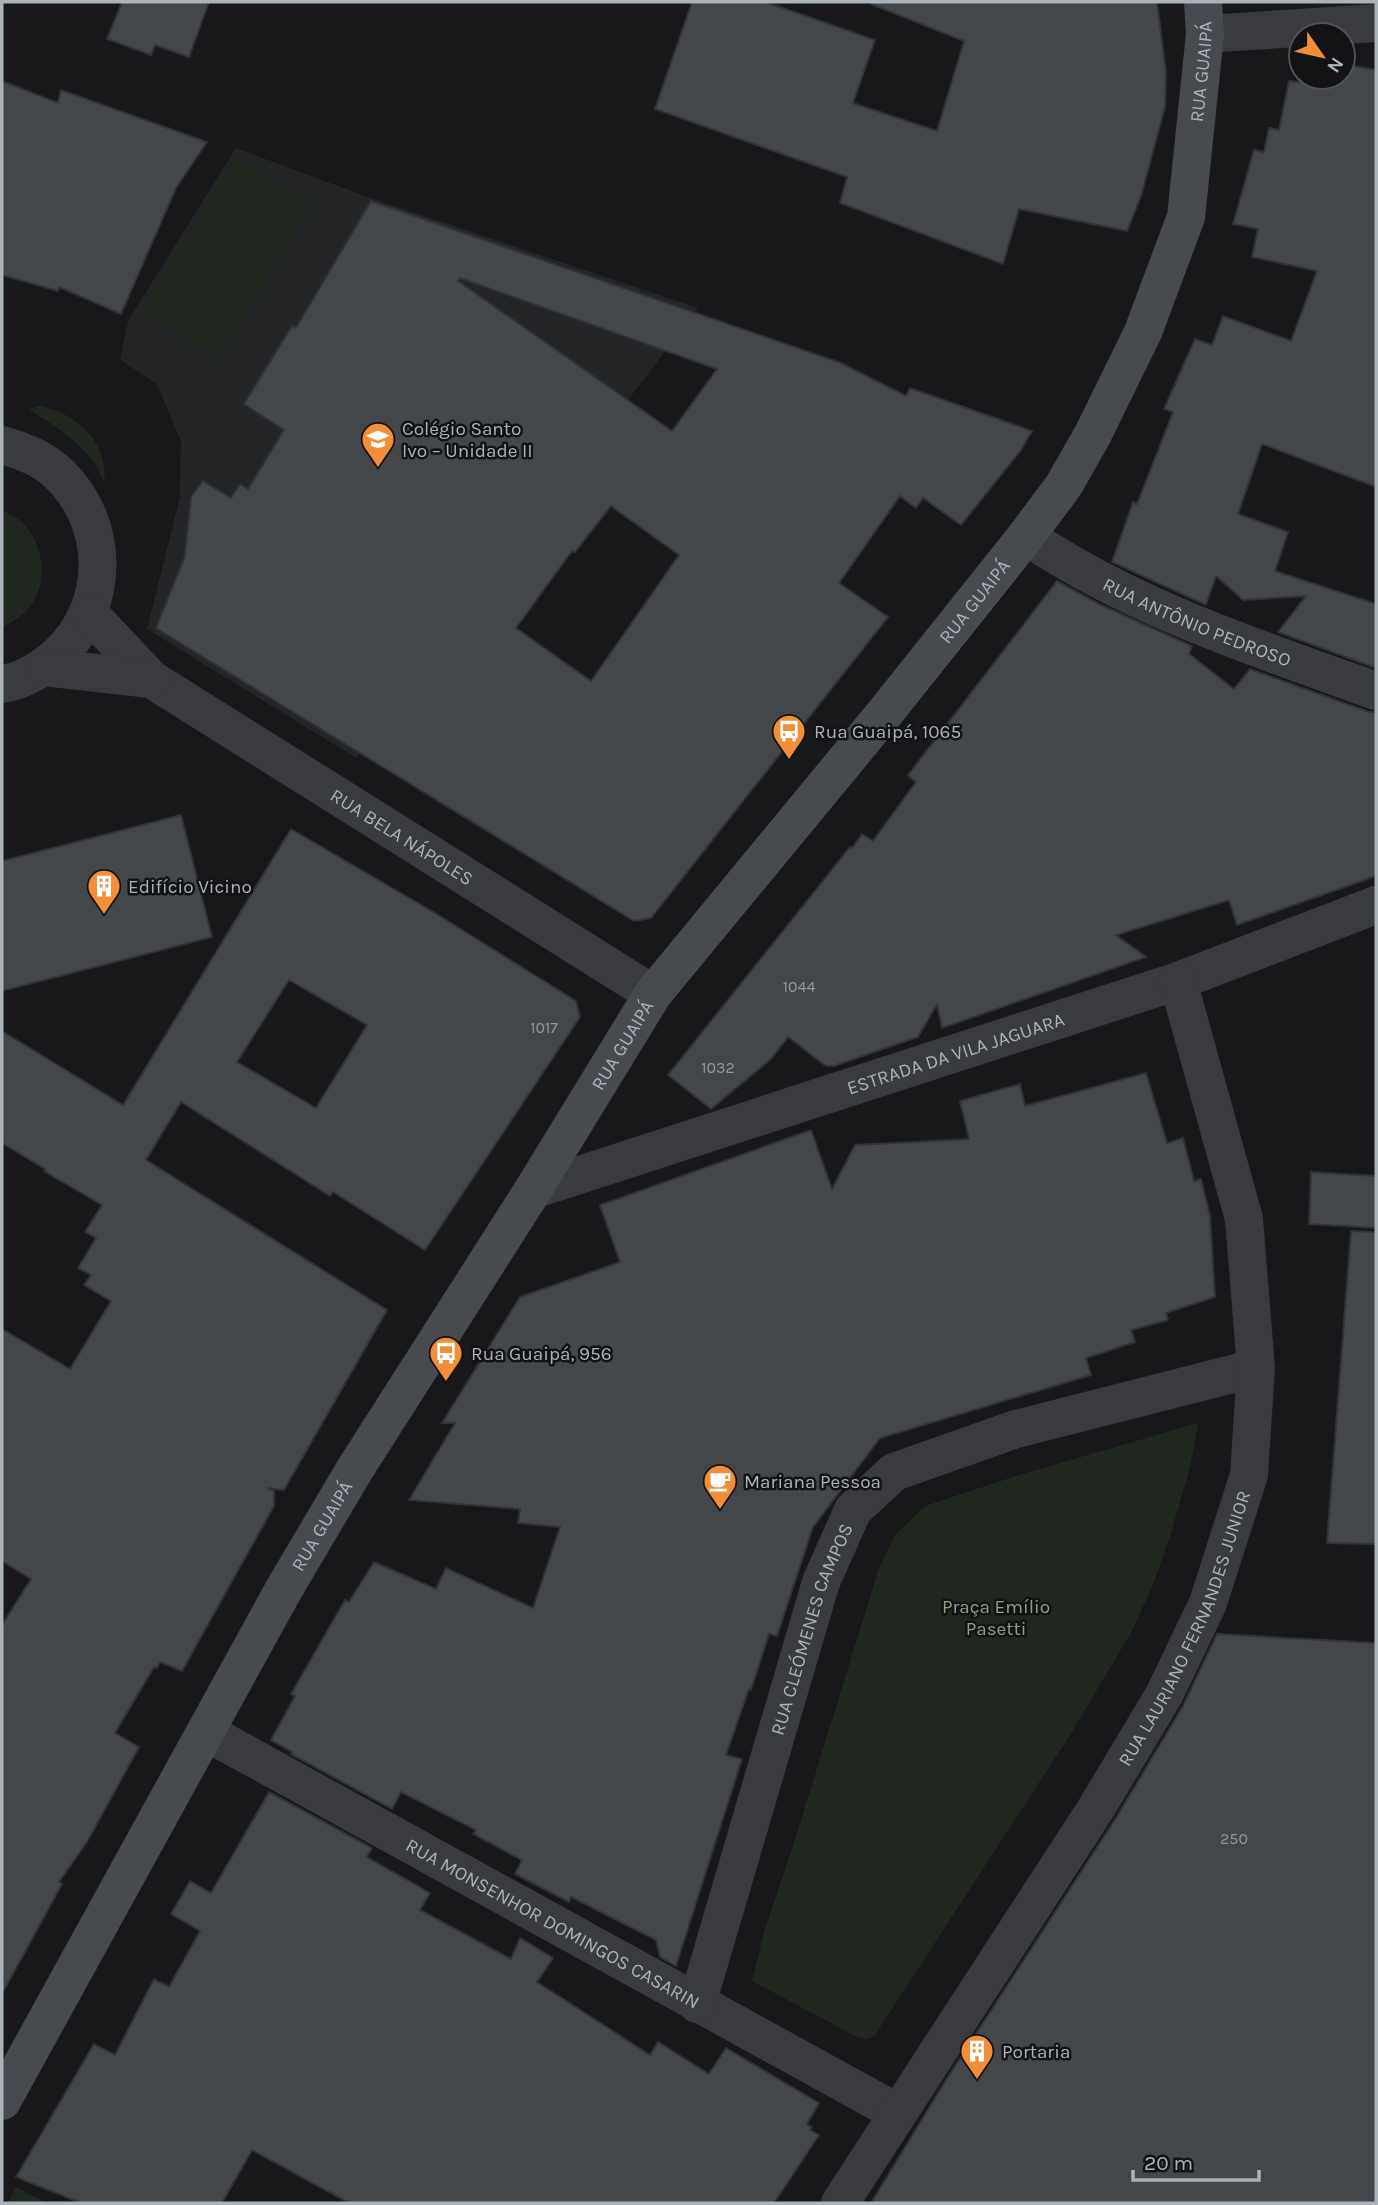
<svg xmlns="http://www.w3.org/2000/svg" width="1378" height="2205" font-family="Karla,sans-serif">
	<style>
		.built { fill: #242527 }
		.green { fill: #202820 }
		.building { fill: #44474a; stroke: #323336; stroke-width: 2; fill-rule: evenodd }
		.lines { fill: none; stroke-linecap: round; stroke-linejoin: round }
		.minor { stroke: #393b3f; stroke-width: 38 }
		.secondary { stroke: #474b4f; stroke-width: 38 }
		.labels { text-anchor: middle; stroke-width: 5; stroke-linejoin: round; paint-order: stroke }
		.number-label { font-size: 16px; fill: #90979e }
		.street-label { font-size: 19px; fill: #aab2ba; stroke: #131315 }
		.poi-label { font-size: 19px; fill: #aab2ba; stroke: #131315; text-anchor: start }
		.park-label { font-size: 19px; fill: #87a581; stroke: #131315 }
	</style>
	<rect width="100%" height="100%" fill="#18181a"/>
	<polygon class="built" points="236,148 365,196 698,308 356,758 147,629 180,497 181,441 157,384 120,360 128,321"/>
	<g class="green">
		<polygon points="235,158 312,206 219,358 141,312"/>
		<path d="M 39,406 C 74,411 111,444 104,483 C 94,449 56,427 29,409 Z"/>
		<path d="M 2,511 C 36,520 52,569 35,599 C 27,613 15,620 2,628 Z"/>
		<polygon points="1198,1423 1190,1468 1170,1536 1154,1582 1132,1631 1070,1735 875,2035 867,2039 859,2038 752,1981 764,1932 793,1846 879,1568 895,1535 925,1506 1022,1474"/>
		<polygon points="16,2187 47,2203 8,2203"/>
	</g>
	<g class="building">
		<polygon points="122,2 209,2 189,57 155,45 151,55 107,39"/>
		<polygon points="692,2 766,2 875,40 853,103 937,131 964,41 871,4 871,2 1157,2 1166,72 1165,107 1141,196 1127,231 1019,209 1003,264 840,203 847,177 655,109"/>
		<polygon points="1343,64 1376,70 1376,487 1262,444 1238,514 1288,532 1275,571 1376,604 1376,668 1278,632 1306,596 1243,600 1216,576 1206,605 1112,562 1133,502 1137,504 1173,412 1164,409 1195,339 1212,345 1223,316 1291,341 1317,271 1252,257 1258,229 1233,224 1254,150 1264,152 1269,128 1279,130 1289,81 1300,82 1301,75 1301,77 1343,77"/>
		<polygon points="2,81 58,103 61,90 207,142 176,188 121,314 59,287 58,291 2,275"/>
		<path d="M 371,201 L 841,363 L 906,396 L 910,388 L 1032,431 L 1021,450 L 961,525 L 923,498 L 916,508 L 900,496 L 839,583 L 888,617 L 651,918 L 634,921 L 156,628 L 185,556 L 191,497 L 203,481 L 231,498 L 240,484 L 248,489 L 284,430 L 244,404 L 292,326 L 296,328 ZM 460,278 L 717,369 L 672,431 L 458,281 ZM 611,506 L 679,555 L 591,681 L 516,628 L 572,551 L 575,552 Z"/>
		<polygon points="1057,581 1099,604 1192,646 1189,654 1234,689 1250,669 1369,712 1376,712 1376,876 1237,925 1229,900 1116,935 1146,957 942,1028 937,1004 918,1037 834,1066 826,1066 788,1037 771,1059 711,1109 668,1075 850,847 852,848 862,834 873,841 916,782 908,775"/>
		<polygon points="181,815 212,937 2,991 2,861"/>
		<path d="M 291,829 L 435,913 L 576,1001 L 580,1017 L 425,1250 L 333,1192 L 330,1196 L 181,1102 L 146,1160 L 387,1310 L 284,1490 L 267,1488 L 274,1491 L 274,1506 L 182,1671 L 160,1662 L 157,1668 L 154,1667 L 115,1733 L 139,1747 L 87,1842 L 59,1882 L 62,1884 L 2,1994 L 2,1625 L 31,1579 L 2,1561 L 2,1329 L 70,1369 L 111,1301 L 84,1285 L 91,1275 L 78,1268 L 96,1238 L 85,1232 L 102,1205 L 44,1171 L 45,1169 L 2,1143 L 2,1031 L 123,1105 ZM 289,980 L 367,1025 L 316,1108 L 237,1062 Z"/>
		<polygon points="1146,1073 1167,1143 1183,1138 1194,1181 1201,1179 1210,1216 1215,1297 1166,1313 1168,1320 1131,1330 1135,1342 1086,1358 1091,1375 880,1438 813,1527 777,1636 769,1634 751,1690 749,1689 726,1755 742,1759 676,1966 660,1957 656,1940 571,1897 569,1902 515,1874 522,1860 473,1834 476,1830 401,1792 392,1809 291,1754 292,1752 271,1740 295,1696 291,1694 345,1600 349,1602 374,1562 436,1589 446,1568 533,1608 560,1527 518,1523 520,1509 409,1500 455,1423 442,1423 520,1297 620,1262 600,1205 811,1130 832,1189 855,1145 969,1139 960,1101 1020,1084 1025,1106"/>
		<polygon points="1311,1172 1376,1176 1376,1228 1309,1224"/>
		<polygon points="1351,1231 1376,1232 1376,1544 1327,1543"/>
		<polygon points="1217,1634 1376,1643 1376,2203 871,2203 946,2080 1116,1818 1183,1706"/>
		<polygon points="269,1792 372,1848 367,1857 430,1893 420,1910 511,1959 520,1938 553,1958 537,1982 650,2055 658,2042 709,2074 726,2048 819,2103 807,2124 812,2127 810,2130 819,2135 774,2203 349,2203 252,2150 222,2203 81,2203 16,2177 94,2044 115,2055 154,1979 169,1987 200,1931 171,1914 190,1881 211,1893"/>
	</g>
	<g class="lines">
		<g class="minor">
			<polyline points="1205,34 1376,23"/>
			<path d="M 2,445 C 22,451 43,458 59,474 C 110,523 111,606 58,655 C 42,669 23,681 2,684"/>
			<path id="s1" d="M 1026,536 C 1133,608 1256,648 1376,691"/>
			<path id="s2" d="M 89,613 L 151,679 L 653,994"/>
			<polyline points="44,667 151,679"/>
			<path id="s3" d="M 533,1190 L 1178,981 L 1376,905"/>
			<path id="s4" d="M 206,1732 L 898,2113"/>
			<path id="s5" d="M 697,2004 L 821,1582 L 853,1510 L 894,1472 L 1016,1429 L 1256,1368"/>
			<path id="s6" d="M 840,2203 L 1097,1807 L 1164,1695 L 1208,1603 L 1249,1475 L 1256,1368 L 1244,1219 L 1178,981"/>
		</g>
		<path class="secondary" id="s7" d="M 2,2101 L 284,1589 L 355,1469 L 533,1190 L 653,994 L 884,714 L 1026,536 L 1064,485 L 1093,434 L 1143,332 L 1186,217 L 1205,34 L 1203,2"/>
	</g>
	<defs>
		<symbol id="school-pin" viewBox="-11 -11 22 30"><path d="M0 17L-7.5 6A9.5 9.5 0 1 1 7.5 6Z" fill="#f28d38" stroke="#131315"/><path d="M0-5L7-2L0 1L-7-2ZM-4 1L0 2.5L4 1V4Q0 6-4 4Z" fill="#fff"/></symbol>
		<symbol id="bus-pin" viewBox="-11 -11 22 30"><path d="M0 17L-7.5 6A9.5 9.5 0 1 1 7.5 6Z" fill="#f28d38" stroke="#131315"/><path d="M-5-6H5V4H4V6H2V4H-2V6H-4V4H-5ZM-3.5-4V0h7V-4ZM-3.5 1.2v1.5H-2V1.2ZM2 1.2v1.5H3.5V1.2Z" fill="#fff"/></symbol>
		<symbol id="building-pin" viewBox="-11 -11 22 30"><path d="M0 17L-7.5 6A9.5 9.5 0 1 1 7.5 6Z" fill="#f28d38" stroke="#131315"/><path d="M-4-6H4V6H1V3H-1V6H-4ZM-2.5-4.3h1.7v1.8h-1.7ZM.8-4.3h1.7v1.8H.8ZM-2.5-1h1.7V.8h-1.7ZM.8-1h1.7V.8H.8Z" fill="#fff"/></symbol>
		<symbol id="cafe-pin" viewBox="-11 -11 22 30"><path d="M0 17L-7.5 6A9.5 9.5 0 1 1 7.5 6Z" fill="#f28d38" stroke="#131315"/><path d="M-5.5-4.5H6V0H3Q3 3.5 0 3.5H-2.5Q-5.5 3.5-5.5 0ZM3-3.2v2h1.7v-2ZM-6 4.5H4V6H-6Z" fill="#fff"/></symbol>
	</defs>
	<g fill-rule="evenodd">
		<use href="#school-pin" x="359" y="420" width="38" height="52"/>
		<use href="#bus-pin" x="770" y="712" width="38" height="52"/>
		<use href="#building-pin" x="85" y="867" width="38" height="52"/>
		<use href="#bus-pin" x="427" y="1334" width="38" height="52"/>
		<use href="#cafe-pin" x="701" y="1462" width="38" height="52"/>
		<use href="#building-pin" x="958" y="2032" width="38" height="52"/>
	</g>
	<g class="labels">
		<g class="number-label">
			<text x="799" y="992">1044</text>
			<text x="544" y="1033">1017</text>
			<text x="718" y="1073">1032</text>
			<text x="1234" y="1844">250</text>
		</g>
		<g class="street-label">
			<text dy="7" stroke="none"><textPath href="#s7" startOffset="2380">RUA GUAIPÁ</textPath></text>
			<text dy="7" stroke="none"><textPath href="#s7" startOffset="1792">RUA GUAIPÁ</textPath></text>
			<text dy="7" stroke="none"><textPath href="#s1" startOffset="192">RUA ANTÔNIO PEDROSO</textPath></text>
			<text dy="7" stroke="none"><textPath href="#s2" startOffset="387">RUA BELA NÁPOLES</textPath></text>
			<text dy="7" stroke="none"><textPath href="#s7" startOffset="1225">RUA GUAIPÁ</textPath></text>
			<text dy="7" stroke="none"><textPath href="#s3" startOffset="444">ESTRADA DA VILA JAGUARA</textPath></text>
			<text dy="7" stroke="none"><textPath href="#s7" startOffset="658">RUA GUAIPÁ</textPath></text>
			<text dy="7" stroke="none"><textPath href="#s6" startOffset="672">RUA LAURIANO FERNANDES JUNIOR</textPath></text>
			<text dy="7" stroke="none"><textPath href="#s5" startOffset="392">RUA CLEÓMENES CAMPOS</textPath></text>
			<text dy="7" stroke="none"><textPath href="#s4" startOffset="396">RUA MONSENHOR DOMINGOS CASARIN</textPath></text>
		</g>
		<g class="poi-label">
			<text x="402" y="435">Colégio Santo<tspan x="402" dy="22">Ivo – Unidade II</tspan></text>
			<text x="814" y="738">Rua Guaipá, 1065</text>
			<text x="128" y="893">Edifício Vicino</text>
			<text x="471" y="1360">Rua Guaipá, 956</text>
			<text x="744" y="1488">Mariana Pessoa</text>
			<text x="1002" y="2058">Portaria</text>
		</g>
		<g class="park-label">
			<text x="996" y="1613">Praça Emílio<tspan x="996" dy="22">Pasetti</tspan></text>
		</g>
	</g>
	<rect width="1378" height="2205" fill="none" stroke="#aab2ba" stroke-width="7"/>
	<g transform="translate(1322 56) rotate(124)"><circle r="33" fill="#131315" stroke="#4f5357" stroke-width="2"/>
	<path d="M0-5L12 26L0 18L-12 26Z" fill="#f28d38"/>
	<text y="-10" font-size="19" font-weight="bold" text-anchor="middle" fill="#aab2ba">N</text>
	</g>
	<path d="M1133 2170v10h126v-10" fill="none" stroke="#aab2ba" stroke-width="3.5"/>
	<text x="1144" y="2170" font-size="21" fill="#aab2ba" stroke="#131315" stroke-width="5" paint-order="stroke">20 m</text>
</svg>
